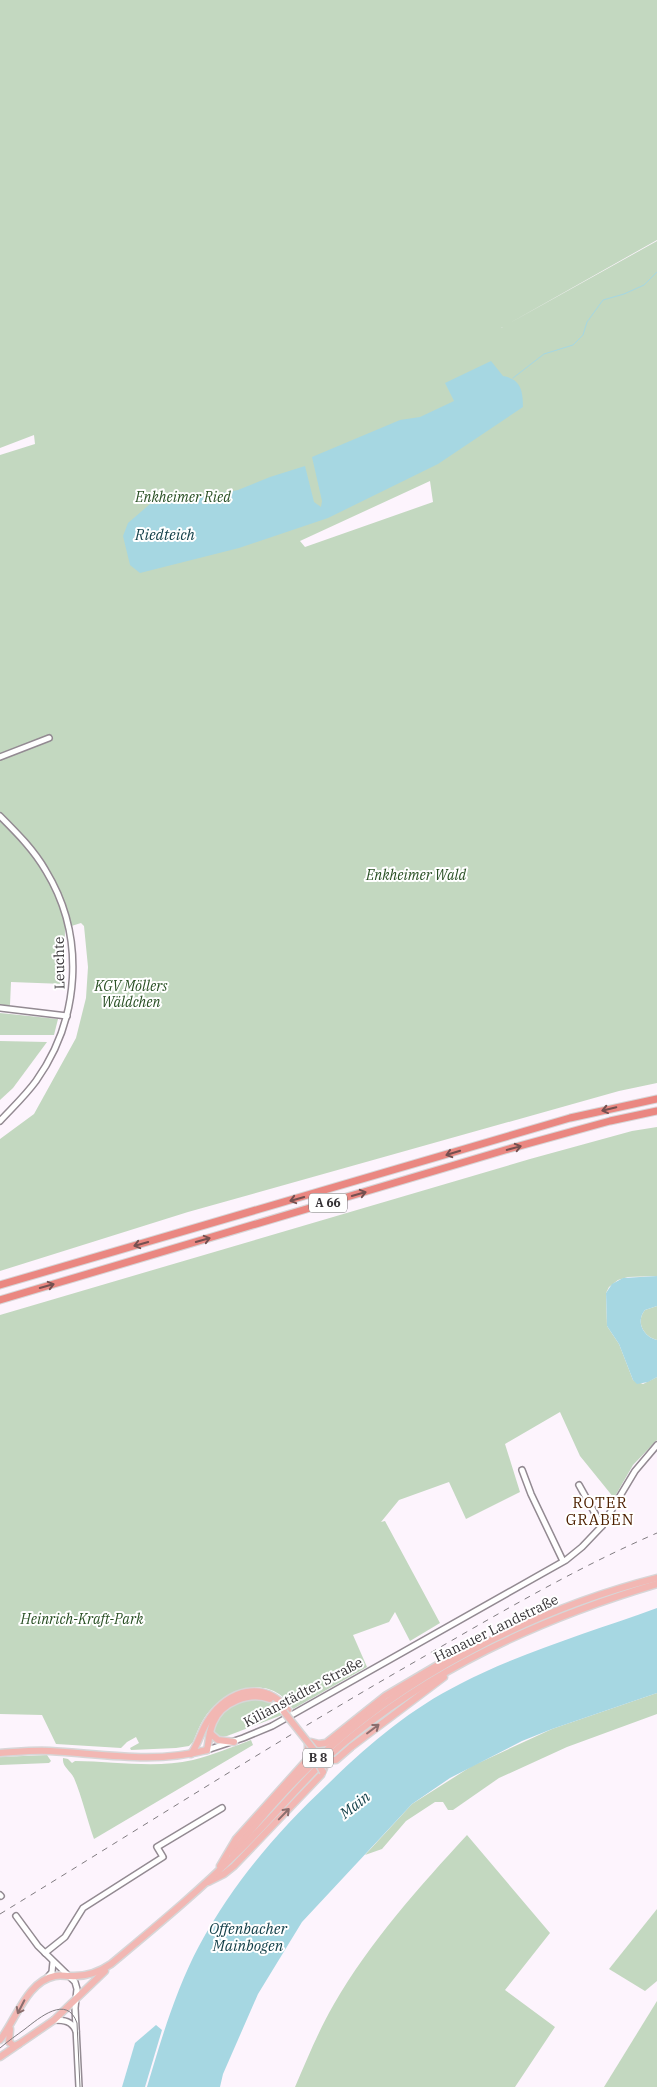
<svg xmlns="http://www.w3.org/2000/svg" width="657" height="2087" font-family="'IBM Plex Serif',serif">
	<style>
		.green { fill: #c3d8c0; fill-rule: evenodd }
		.water { fill: #a6d7e2 }
		.lines { fill: none; stroke-linecap: round; stroke-linejoin: round }
		.stream { stroke: #a6d7e2; stroke-width: 1 }
		.minor-casing { stroke: #938a92; stroke-width: 8 }
		.major-casing { stroke: #d7d6d7; stroke-width: 9 }
		.highway-casing { stroke: #d7d6d7; stroke-width: 9 }
		.minor { stroke: #fff; stroke-width: 5 }
		.major { stroke: #f2b7b3; stroke-width: 6 }
		.highway { stroke: #ea8781; stroke-width: 7 }
		.tram { stroke: #817c81; stroke-width: 1 }
		.rail { stroke: #817c81; stroke-width: 1; stroke-dasharray: 6 6; stroke-linecap: butt }
		.major-bridge-casing { stroke: #d7d6d7; stroke-width: 9; stroke-linecap: butt }
		.major-bridge { stroke: #f2b7b3; stroke-width: 6 }
		.oneway { stroke: #755050 }
		.oneway2 { stroke: #8b6e6e }
		.labels { text-anchor: middle; stroke-width: 4; stroke-linejoin: round; paint-order: stroke }
		.shield { fill: #fff; stroke: #727072; stroke-width: 1 }
		.shield-label { font-size: 12px; font-weight: bold; fill: #363336 }
		.park-label { font-size: 14px; font-style: italic; fill: #284f23; stroke: #fff }
		.street-label { font-size: 14px; fill: #363336; stroke: #fff }
		.water-label { font-size: 15px; font-style: italic; fill: #113e47; stroke: #fff }
		.neighbourhood-label { font-size: 15px; letter-spacing: 1px; fill: #4e2001; stroke: #fff }
	</style>
	<rect width="100%" height="100%" fill="#fdf4fd"/>
	<g class="green">
		<path d="M 0,0 L 657,0 L 657,240 L 501,328 L 657,241 L 657,1083 L 619,1091 L 188,1212 L 0,1271 L 0,1139 L 34,1114 L 76,1038 L 86,998 L 88,967 L 84,926 L 81,923 L 65,928 L 64,984 L 11,982 L 10,1005 L 0,1005 L 0,455 L 35,444 L 34,435 L 0,448 ZM 430,481 L 433,502 L 305,547 L 300,541 Z"/>
		<polygon points="0,1013 58,1019 54,1035 0,1035"/>
		<polygon points="0,1041 47,1042 13,1088 0,1100"/>
		<path d="M 657,1127 L 657,1276 L 628,1277 L 618,1280 L 609,1287 L 606,1293 L 607,1326 L 619,1344 L 633,1380 L 643,1384 L 657,1377 L 657,1440 L 633,1465 L 614,1498 L 580,1456 L 560,1412 L 505,1444 L 520,1492 L 466,1519 L 449,1482 L 399,1500 L 381,1522 L 385,1521 L 440,1623 L 410,1641 L 395,1612 L 389,1622 L 353,1635 L 367,1667 L 293,1709 C 289,1704 285,1698 279,1694 C 255,1678 223,1694 207,1714 C 200,1723 197,1733 193,1742 L 189,1746 L 176,1748 L 131,1750 L 130,1748 L 139,1743 L 136,1737 L 127,1742 L 121,1748 L 56,1744 L 42,1715 L 0,1714 L 0,1315 L 530,1159 L 632,1131 Z"/>
		<path d="M 657,1306 L 657,1340 C 644,1337 635,1322 645,1310 Z"/>
		<polygon points="657,1693 657,1714 567,1747 499,1778 453,1810 448,1810 443,1802 435,1802 406,1821 382,1849 365,1855 412,1804 472,1766 552,1729"/>
		<path d="M 248,1698 L 268,1700 L 282,1715 L 227,1736 L 221,1737 L 214,1733 L 213,1730 C 221,1712 228,1705 248,1698 Z"/>
		<path d="M 251,1740 L 253,1745 L 94,1839 C 87,1819 82,1797 74,1778 C 70,1770 62,1767 63,1758 L 68,1759 L 72,1763 L 75,1761 C 114,1761 154,1769 193,1760 C 213,1755 232,1747 251,1740 Z"/>
		<polygon points="47,1755 51,1761 49,1763 0,1765 0,1757"/>
		<path d="M 467,1835 L 550,1933 L 505,1990 L 555,2027 L 515,2087 L 295,2087 C 307,2059 319,2030 334,2004 C 370,1942 419,1887 467,1835 Z"/>
		<polygon points="657,1909 657,1981 645,1991 609,1969"/>
		<polygon points="657,2001 657,2087 604,2087"/>
	</g>
	<g class="water">
		<path d="M 491,361 L 503,376 C 521,379 523,391 523,407 L 438,464 L 328,518 L 239,548 L 140,573 L 130,565 L 123,536 L 128,523 L 150,504 L 178,501 L 238,490 L 270,477 L 305,466 L 314,502 L 321,507 L 322,501 L 312,457 L 400,420 L 420,417 L 454,401 L 445,383 Z"/>
		<path d="M 657,1276 L 657,1306 L 645,1310 C 635,1322 644,1337 657,1340 L 657,1377 L 648,1382 L 637,1384 L 633,1380 L 619,1344 L 607,1326 L 606,1293 L 612,1284 L 623,1278 Z"/>
		<path d="M 657,1608 L 657,1693 L 552,1729 L 522,1741 L 450,1778 L 412,1804 L 302,1922 L 258,1994 L 223,2074 L 220,2087 L 147,2087 C 161,2040 176,1989 199,1946 C 234,1882 276,1833 328,1784 C 368,1745 410,1709 460,1684 C 522,1652 591,1632 657,1608 Z"/>
		<polygon points="156,2025 162,2030 145,2087 122,2087 135,2043"/>
	</g>
	<g class="lines">
		<polyline class="stream" points="513,378 544,354 573,345 583,335 587,322 603,300 624,294 644,285 657,272"/>
		<defs>
			<g id="minor">
				<polyline points="0,757 49,738"/>
				<path d="M 0,816 C 17,833 34,850 46,871 C 86,937 80,1019 36,1081 C 25,1096 12,1108 0,1121"/>
				<polyline points="0,1008 67,1016"/>
				<polyline points="522,1470 531,1494 563,1561"/>
				<polyline points="579,1485 602,1526"/>
				<polyline points="207,1750 243,1738 272,1726 566,1560 582,1547 602,1526 635,1471 657,1445"/>
				<polyline points="0,1895 1,1896"/>
				<polyline points="16,1916 38,1946 75,1982 77,1989 75,2008 79,2087"/>
				<polyline points="45,1953 65,1937 83,1908 163,1857 157,1847 222,1808"/>
				<polyline points="47,1978 52,1972 53,1962"/>
				<path d="M 54,2020 C 64,2020 72,2021 76,2031"/>
			</g>
			<g id="major">
				<polyline points="210,1733 218,1740 234,1742"/>
				<polyline points="311,1742 319,1744 326,1743 385,1696 446,1660"/>
				<polyline points="351,1747 444,1677"/>
				<path d="M 207,1750 C 209,1741 209,1732 213,1723 C 221,1702 250,1691 270,1699"/>
				<path d="M 0,1753 C 17,1752 33,1750 50,1751 C 103,1754 154,1764 207,1750"/>
				<path d="M 191,1754 C 199,1743 201,1730 209,1719 C 228,1690 264,1679 288,1710"/>
				<path d="M 232,1853 C 257,1823 282,1793 310,1766 C 400,1677 535,1609 657,1578"/>
				<polyline points="220,1866 236,1839 306,1761 308,1756 308,1744"/>
				<polyline points="208,1882 224,1874 234,1866 321,1775 324,1768"/>
				<polyline points="10,2029 9,2042 14,2046 19,2044"/>
				<path d="M 0,2040 C 16,2020 27,1981 55,1976 C 60,1975 65,1976 70,1976 C 86,1977 98,1973 111,1964 C 154,1928 198,1892 238,1852 C 278,1813 311,1769 355,1734 C 443,1663 549,1616 657,1584"/>
				<polyline points="0,2057 54,2020 105,1971"/>
			</g>
			<g id="highway">
				<polyline points="0,1285 570,1118 657,1099"/>
				<polyline points="0,1300 505,1150 610,1121 657,1111"/>
			</g>
		</defs>
		<use href="#minor" class="minor-casing"/>
		<use href="#major" class="major-casing"/>
		<use href="#highway" class="highway-casing"/>
		<use href="#minor" class="minor"/>
		<use href="#major" class="major"/>
		<use href="#highway" class="highway"/>
		<path class="tram" d="M 0,2048 C 8,2041 17,2035 25,2029 C 39,2018 67,1994 77,2023 L 80,2087"/>
		<path class="rail" d="M 0,1914 C 139,1829 276,1741 418,1660 C 496,1615 574,1569 657,1533"/>
		<defs>
			<g id="major-bridge">
				<polyline points="284,1712 322,1760 336,1760 351,1747"/>
				<polyline points="306,1761 317,1761 323,1772"/>
			</g>
		</defs>
		<use href="#major-bridge" class="major-bridge-casing"/>
		<use href="#major-bridge" class="major-bridge"/>
	</g>
	<defs><path id="oneway-shaft" d="M-6 0H5M1.5-3L5.5 0L1.5 3" fill="none" stroke-width="1.6" stroke-linecap="round" stroke-linejoin="round" transform="scale(1.25)"/></defs>
	<g class="oneway">
		<use href="#oneway-shaft" transform="translate(609 1109) rotate(167)"/>
		<use href="#oneway-shaft" transform="translate(514 1148) rotate(-15)"/>
		<use href="#oneway-shaft" transform="translate(453 1153) rotate(163)"/>
		<use href="#oneway-shaft" transform="translate(359 1194) rotate(-16)"/>
		<use href="#oneway-shaft" transform="translate(297 1199) rotate(164)"/>
		<use href="#oneway-shaft" transform="translate(203 1240) rotate(-16)"/>
		<use href="#oneway-shaft" transform="translate(141 1244) rotate(164)"/>
		<use href="#oneway-shaft" transform="translate(47 1286) rotate(-16)"/>
	</g>
	<g class="oneway2">
		<use href="#oneway-shaft" transform="translate(373 1729) rotate(-37)"/>
		<use href="#oneway-shaft" transform="translate(284 1814) rotate(-46)"/>
		<use href="#oneway-shaft" transform="translate(21 2007) rotate(117)"/>
	</g>
	<g class="labels">
		<g class="shield">
			<rect x="309" y="1193.5" width="38" height="19" rx="4"/>
			<rect x="303" y="1748.5" width="30" height="19" rx="4"/>
		</g>
		<g class="shield-label">
			<text x="328" y="1207">A 66</text>
			<text x="318" y="1762">B 8</text>
		</g>
		<g class="park-label">
			<text x="183" y="502">Enkheimer Ried</text>
			<text x="416" y="880">Enkheimer Wald</text>
			<text x="131" y="991">KGV Möllers<tspan x="131" dy="16">Wäldchen</tspan></text>
			<text x="82" y="1624">Heinrich-Kraft-Park</text>
		</g>
		<g class="street-label">
			<text transform="translate(59 963) rotate(-91)" y="5">Leuchte</text>
			<text transform="translate(496 1628) rotate(-26)" y="5">Hanauer Landstraße</text>
			<text transform="translate(303 1692) rotate(-28)" y="5">Kilianstädter Straße</text>
		</g>
		<g class="water-label">
			<text x="165" y="540">Riedteich</text>
			<text transform="translate(355 1805) rotate(-38)" y="5">Main</text>
			<text x="248" y="1934">Offenbacher<tspan x="248" dy="17">Mainbogen</tspan></text>
		</g>
		<g class="neighbourhood-label">
			<text x="600" y="1508">ROTER<tspan x="600" dy="17">GRABEN</tspan></text>
		</g>
	</g>
</svg>
